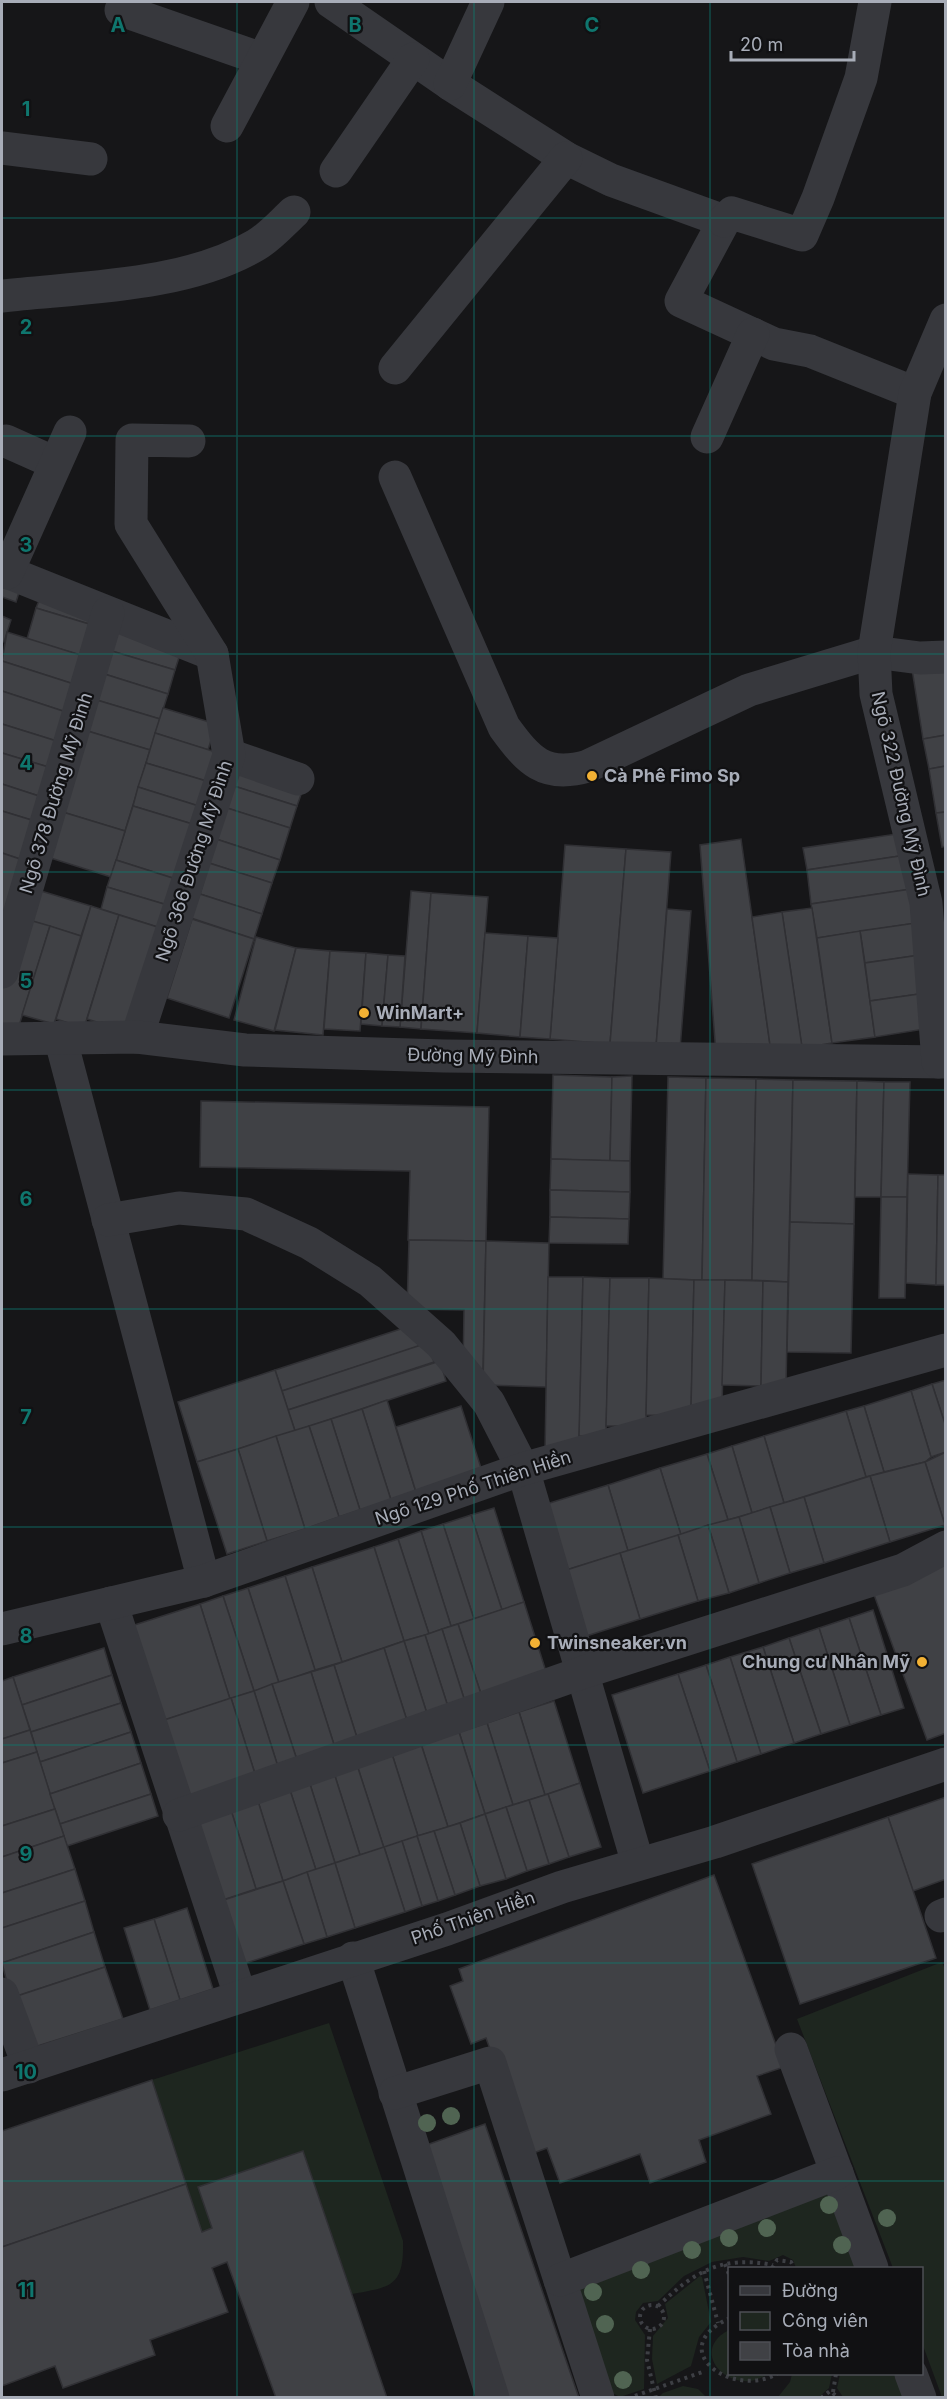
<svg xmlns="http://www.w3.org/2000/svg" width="947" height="2399" font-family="Inter,sans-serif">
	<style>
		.green { fill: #1e261f }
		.building { fill: #404145; stroke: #303034; stroke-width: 1.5 }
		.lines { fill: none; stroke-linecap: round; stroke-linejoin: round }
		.path { stroke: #3d3f44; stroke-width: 4; stroke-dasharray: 3 4.5; stroke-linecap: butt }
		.minor { stroke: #37383d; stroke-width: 33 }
		.tree { fill: #506452 }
		.grid { fill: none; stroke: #0f766e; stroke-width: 1.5; stroke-opacity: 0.55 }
		.poi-dot { fill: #f2b134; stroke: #111113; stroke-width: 2 }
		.labels { text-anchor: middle; stroke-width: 4.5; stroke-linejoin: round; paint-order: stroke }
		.poi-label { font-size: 18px; font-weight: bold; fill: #a8adb8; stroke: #111113; text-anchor: start }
		.street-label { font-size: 18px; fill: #a8adb8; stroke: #111113 }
		.grid-label { font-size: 20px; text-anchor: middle; font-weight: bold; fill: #0f766e; stroke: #111113; stroke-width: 4.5; stroke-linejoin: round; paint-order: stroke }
	</style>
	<rect width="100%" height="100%" fill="#161618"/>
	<g class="green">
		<polygon points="942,1962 946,1972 945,2397 942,2397 922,2343 922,2268 893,2268 797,2019"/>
		<path d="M 329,2023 L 403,2241 C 404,2286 392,2287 352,2294 L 303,2151 L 198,2187 L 212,2228 L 202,2232 L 152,2080 Z"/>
		<polygon points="825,2183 865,2268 796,2268 793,2260 783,2255 769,2261 743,2257 712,2262 684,2276 658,2301 643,2303 636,2312 635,2320 645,2335 644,2389 620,2397 610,2392 580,2295 581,2288"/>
		<polygon points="700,2276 702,2277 711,2322 699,2337 691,2366 657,2384 652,2359 653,2336 668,2318 665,2304"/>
		<path d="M 729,2330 L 730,2374 L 768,2374 C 732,2399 686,2352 729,2330 Z"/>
		<polygon points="792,2374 832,2374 829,2388 819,2397 778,2397 790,2382"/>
		<polygon points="840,2374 902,2374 911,2397 843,2397 837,2388"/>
		<polygon points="683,2386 698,2389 706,2397 659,2397 663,2393"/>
	</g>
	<g class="building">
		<polygon points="2,575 22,583 16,602 2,597"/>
		<polygon points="43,591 99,627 36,608"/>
		<polygon points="36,608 99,627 90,658 27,639"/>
		<polygon points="2,616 11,620 4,642 2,641"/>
		<polygon points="113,626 182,648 175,670 105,649"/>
		<polygon points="7,632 90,658 80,686 2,661"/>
		<polygon points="105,649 175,670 168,694 98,672"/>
		<polygon points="946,650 946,735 923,739 910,656"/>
		<polygon points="2,661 80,686 72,714 2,691"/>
		<polygon points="98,672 168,694 160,719 90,698"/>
		<polygon points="2,691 72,714 63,743 2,724"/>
		<polygon points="90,698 160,719 150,750 81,729"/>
		<polygon points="163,708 216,724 208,750 155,733"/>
		<polygon points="2,724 63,743 55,769 2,753"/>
		<polygon points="81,729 150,750 125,831 56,810"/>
		<polygon points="155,733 222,754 213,783 146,763"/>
		<polygon points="946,735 946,766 929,769 923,739"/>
		<polygon points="2,753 55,769 45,798 2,784"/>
		<polygon points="146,763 213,783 205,808 138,787"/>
		<polygon points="240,766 304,786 297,806 234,786"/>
		<polygon points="946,766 946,812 936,813 929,769"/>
		<polygon points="2,784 45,798 38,822 2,811"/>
		<polygon points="234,786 297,806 290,828 227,808"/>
		<polygon points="138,787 205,808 199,826 133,806"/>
		<polygon points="133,806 199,826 182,881 116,860"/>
		<polygon points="227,808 290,828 280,860 216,839"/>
		<polygon points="56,810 125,831 111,877 41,855"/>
		<polygon points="2,811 38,822 26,861 2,853"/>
		<polygon points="946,812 946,846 942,847 936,813"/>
		<polygon points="903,833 906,855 807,870 803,848"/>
		<polygon points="216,839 280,860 272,883 209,863"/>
		<polygon points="741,839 771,1052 716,1054 700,845"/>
		<polygon points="565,845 626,849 610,1044 550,1039"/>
		<polygon points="626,849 671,852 656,1047 610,1044"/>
		<polygon points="2,853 26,861 2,940"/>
		<polygon points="906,855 911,889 811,904 807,870"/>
		<polygon points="116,860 182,881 174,907 107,887"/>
		<polygon points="209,863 272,883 262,914 200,894"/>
		<polygon points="107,887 174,907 167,930 101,909"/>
		<polygon points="31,888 91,906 81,936 22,918"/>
		<polygon points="911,889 916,923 817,938 811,904"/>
		<polygon points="411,891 431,893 421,1029 400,1027"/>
		<polygon points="431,893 488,897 477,1033 421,1029"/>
		<polygon points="200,894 262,914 254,939 191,918"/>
		<polygon points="91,906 119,915 84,1028 56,1019"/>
		<polygon points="812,908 832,1043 802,1048 782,912"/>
		<polygon points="667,909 691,911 680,1049 656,1047"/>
		<polygon points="782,912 802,1047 771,1052 752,917"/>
		<polygon points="119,915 167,930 135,1034 87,1019"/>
		<polygon points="22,918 50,926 18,1029 2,1024 2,984"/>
		<polygon points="192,919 254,939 229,1018 167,998"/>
		<polygon points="916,923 920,955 865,963 860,931"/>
		<polygon points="50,926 81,936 54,1024 22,1015"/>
		<polygon points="860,931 875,1037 832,1043 817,938"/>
		<polygon points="485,933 528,936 520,1037 477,1033"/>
		<polygon points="528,936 558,938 550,1039 520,1037"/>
		<polygon points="256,937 296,948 274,1031 234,1020"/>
		<polygon points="296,948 330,951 323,1035 275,1030"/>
		<polygon points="330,951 366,953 360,1031 324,1029"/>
		<polygon points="366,953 388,955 382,1026 361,1024"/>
		<polygon points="388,955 405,956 400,1027 382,1026"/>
		<polygon points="920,955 926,993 870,1001 865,963"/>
		<polygon points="926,993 931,1028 875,1037 870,1001"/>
		<polygon points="553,1075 612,1077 610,1161 551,1159"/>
		<polygon points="632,1076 630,1161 610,1161 612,1077"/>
		<polygon points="668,1077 706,1078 702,1280 663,1279"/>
		<polygon points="706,1078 756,1079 752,1280 702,1280"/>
		<polygon points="756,1079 793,1080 788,1282 752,1280"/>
		<polygon points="793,1080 857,1081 854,1224 790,1222"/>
		<polygon points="857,1081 884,1082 881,1197 855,1197"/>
		<polygon points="884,1082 910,1082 907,1197 881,1197"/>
		<polygon points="201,1101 489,1107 486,1241 408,1240 410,1171 200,1167"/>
		<polygon points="551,1159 630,1161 630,1192 550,1190"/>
		<polygon points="908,1174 938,1175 936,1285 906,1283"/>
		<polygon points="938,1175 946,1175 946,1285 936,1285"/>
		<polygon points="550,1190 630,1192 629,1219 550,1217"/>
		<polygon points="881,1197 907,1197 905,1298 879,1298"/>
		<polygon points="550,1217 629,1219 628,1244 549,1243"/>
		<polygon points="790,1222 854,1224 851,1353 787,1352"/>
		<polygon points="409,1240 486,1241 483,1369 463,1368 464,1310 407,1309"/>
		<polygon points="486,1241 549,1243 546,1387 483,1385"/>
		<polygon points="548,1277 583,1277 579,1452 545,1451"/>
		<polygon points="583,1277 610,1278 606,1436 579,1436"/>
		<polygon points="610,1278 649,1278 646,1426 606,1426"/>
		<polygon points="649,1278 694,1280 691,1416 646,1415"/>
		<polygon points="694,1280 725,1280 722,1408 691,1407"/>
		<polygon points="725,1280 763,1281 761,1386 722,1385"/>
		<polygon points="763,1281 788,1282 786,1386 761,1386"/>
		<polygon points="416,1324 423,1345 282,1391 275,1370"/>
		<polygon points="427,1343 434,1362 288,1410 282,1391"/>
		<polygon points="440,1361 446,1381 295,1431 288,1410"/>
		<polygon points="275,1370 295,1431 197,1462 178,1402"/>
		<polygon points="946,1380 946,1427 932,1384"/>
		<polygon points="932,1384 946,1427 946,1452 931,1457 911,1391"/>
		<polygon points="911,1391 931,1457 925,1462 884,1472 864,1406"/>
		<polygon points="387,1400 416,1492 391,1500 362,1409"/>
		<polygon points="461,1406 482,1471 416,1492 396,1427"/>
		<polygon points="864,1406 884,1472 866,1477 846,1411"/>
		<polygon points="362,1409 391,1500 360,1510 331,1419"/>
		<polygon points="846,1411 866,1477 784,1503 764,1436"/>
		<polygon points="331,1419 360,1510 339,1517 309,1426"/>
		<polygon points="309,1426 339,1517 305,1529 276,1436"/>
		<polygon points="276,1436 305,1529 267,1541 238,1449"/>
		<polygon points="764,1436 784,1503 752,1513 732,1446"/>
		<polygon points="732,1446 752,1513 728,1520 707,1454"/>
		<polygon points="238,1449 267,1541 227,1554 197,1462"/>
		<polygon points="946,1452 946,1525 945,1525 925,1462"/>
		<polygon points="707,1454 728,1520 681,1535 660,1468"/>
		<polygon points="925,1462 945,1525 890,1542 870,1476"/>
		<polygon points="660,1468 681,1535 628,1551 608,1485"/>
		<polygon points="870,1476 890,1542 824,1563 804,1497"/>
		<polygon points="608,1485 628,1551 560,1572 540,1506"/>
		<polygon points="804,1497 824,1563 790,1573 770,1507"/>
		<polygon points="770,1507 790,1573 759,1583 739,1517"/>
		<polygon points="494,1508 524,1602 502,1610 471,1515"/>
		<polygon points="471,1515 502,1610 474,1619 443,1524"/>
		<polygon points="739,1517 759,1583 729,1593 708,1525"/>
		<polygon points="443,1524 474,1619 451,1626 421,1531"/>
		<polygon points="708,1525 729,1593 698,1601 678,1535"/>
		<polygon points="421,1531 451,1626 429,1634 398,1539"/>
		<polygon points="678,1535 698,1601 640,1619 620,1553"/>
		<polygon points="398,1539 429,1634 404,1641 374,1547"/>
		<polygon points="374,1547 404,1641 342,1662 312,1567"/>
		<polygon points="620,1553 640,1619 580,1638 560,1572"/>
		<polygon points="946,1557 946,1733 927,1740 873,1592"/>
		<polygon points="312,1567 342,1662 315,1670 285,1576"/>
		<polygon points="285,1576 315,1670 279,1683 248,1588"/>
		<polygon points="248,1588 279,1683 254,1691 223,1596"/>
		<polygon points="223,1596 254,1691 230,1699 200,1604"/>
		<polygon points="524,1602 549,1681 484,1703 458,1624"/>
		<polygon points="200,1604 230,1699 155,1723 125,1628"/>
		<polygon points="873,1610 904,1708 881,1715 849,1618"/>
		<polygon points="849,1618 881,1715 850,1725 819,1628"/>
		<polygon points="458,1624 484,1703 467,1708 442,1629"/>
		<polygon points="819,1628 850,1725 821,1734 789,1638"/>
		<polygon points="442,1629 467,1708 450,1713 425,1635"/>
		<polygon points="425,1635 450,1713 429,1720 404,1641"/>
		<polygon points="789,1638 821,1734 794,1743 763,1647"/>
		<polygon points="404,1641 429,1720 409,1727 384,1648"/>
		<polygon points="763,1647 794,1743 761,1754 730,1657"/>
		<polygon points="104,1648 112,1675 22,1705 13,1677"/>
		<polygon points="384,1648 409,1727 359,1744 334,1665"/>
		<polygon points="730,1657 761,1754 737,1762 706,1665"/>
		<polygon points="334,1665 359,1744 336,1751 311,1672"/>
		<polygon points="706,1665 737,1762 710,1771 678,1674"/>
		<polygon points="311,1672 336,1751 298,1763 272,1684"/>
		<polygon points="678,1674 710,1771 643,1793 612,1695"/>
		<polygon points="112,1675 121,1703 31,1732 22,1705"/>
		<polygon points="13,1677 30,1730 2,1739 2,1681"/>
		<polygon points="272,1684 298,1763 279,1770 254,1691"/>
		<polygon points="254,1691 279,1770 256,1777 231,1698"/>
		<polygon points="231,1698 256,1777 181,1802 155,1723"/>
		<polygon points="554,1701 580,1783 545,1795 519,1712"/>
		<polygon points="121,1703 131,1732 40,1762 31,1732"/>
		<polygon points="519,1712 545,1795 513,1805 487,1723"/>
		<polygon points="487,1723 513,1805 485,1814 459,1732"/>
		<polygon points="30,1730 37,1752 2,1763 2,1739"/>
		<polygon points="131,1732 141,1763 50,1794 40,1762"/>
		<polygon points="459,1732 485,1814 448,1827 421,1744"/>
		<polygon points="421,1744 448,1827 418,1836 392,1754"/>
		<polygon points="37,1752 55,1809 2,1826 2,1763"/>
		<polygon points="392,1754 418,1836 384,1848 357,1765"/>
		<polygon points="141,1763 151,1794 60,1824 50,1794"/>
		<polygon points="357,1765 384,1848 360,1855 334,1773"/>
		<polygon points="334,1773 360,1855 335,1863 309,1781"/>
		<polygon points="309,1781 335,1863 316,1870 289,1787"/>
		<polygon points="580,1783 601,1847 569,1857 548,1794"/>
		<polygon points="289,1787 316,1870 283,1881 257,1798"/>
		<polygon points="151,1794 158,1816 67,1846 60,1824"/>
		<polygon points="548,1794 569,1857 549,1864 529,1800"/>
		<polygon points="946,1797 946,1879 913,1891 888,1817"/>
		<polygon points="257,1798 283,1881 256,1889 230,1807"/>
		<polygon points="529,1800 549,1864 527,1871 506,1807"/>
		<polygon points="230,1807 256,1889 214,1903 187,1821"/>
		<polygon points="506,1807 527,1871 506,1879 485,1814"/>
		<polygon points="55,1809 64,1836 2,1857 2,1826"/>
		<polygon points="485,1814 506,1879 480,1886 460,1823"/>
		<polygon points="888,1817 936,1958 800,2004 752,1864"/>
		<polygon points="460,1823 480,1886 455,1895 434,1831"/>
		<polygon points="434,1831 455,1895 438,1901 417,1836"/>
		<polygon points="64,1836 75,1869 2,1893 2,1857"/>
		<polygon points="417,1836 438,1901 422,1906 402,1841"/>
		<polygon points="402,1841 422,1906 405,1912 384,1847"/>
		<polygon points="384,1847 405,1912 355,1928 335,1863"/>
		<polygon points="335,1863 355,1928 327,1937 307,1872"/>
		<polygon points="75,1869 85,1901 2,1928 2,1893"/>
		<polygon points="307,1872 327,1937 304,1944 283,1881"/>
		<polygon points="714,1875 784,2067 757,2076 771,2114 699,2140 706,2162 650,2183 640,2154 560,2183 547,2148 528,2155 486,2038 471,2044 450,1986 463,1981 459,1969"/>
		<polygon points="283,1881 304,1944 234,1967 214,1903"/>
		<polygon points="85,1901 94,1932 2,1963 2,1928"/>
		<polygon points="187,1908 213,1989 180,2000 154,1919"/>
		<polygon points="154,1919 180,2000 150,2010 124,1928"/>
		<polygon points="94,1932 105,1967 11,1998 2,1963"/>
		<polygon points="105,1967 123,2019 28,2049 11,1998"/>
		<polygon points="152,2080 186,2184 2,2247 2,2131"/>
		<polygon points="485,2124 579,2398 506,2398 421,2147"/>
		<polygon points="303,2151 387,2398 276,2398 227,2262 212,2268 228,2312 150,2340 155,2355 63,2388 55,2366 2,2386 2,2247 186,2184 202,2232 212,2228 198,2187"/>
	</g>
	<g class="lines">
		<g class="path">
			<polyline points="725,2264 730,2277"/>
			<polyline points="772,2268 777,2260 791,2262 794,2268"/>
			<polyline points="704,2271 718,2323"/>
			<circle cx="652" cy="2317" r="12"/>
			<path d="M 658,2306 C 694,2272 721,2255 773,2265"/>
			<path d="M 730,2318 C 662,2349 732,2399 777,2374"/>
			<polyline points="650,2329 647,2360 656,2398"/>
			<polyline points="833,2392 836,2374"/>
			<polyline points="635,2396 705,2371"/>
			<polyline points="821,2398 830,2391 839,2398"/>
		</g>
		<g class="minor">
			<polyline points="331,2 450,84 566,158 611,180 724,221 681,301 774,344 810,351 915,393"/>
			<polyline points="121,10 262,59"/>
			<polyline points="450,84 488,2"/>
			<polyline points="227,126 293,2"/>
			<polyline points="2,148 91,159"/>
			<polyline points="336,171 413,59"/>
			<polyline points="724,221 732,213 802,235 818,198 861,78 875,2"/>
			<path d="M 2,296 C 82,287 185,287 256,245 C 270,237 282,223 294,212"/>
			<polyline points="395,368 566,158"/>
			<polyline points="707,437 753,334"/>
			<polyline points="6,441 55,463"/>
			<path d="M 395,477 L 504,727 C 528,760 544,779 588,766 L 749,690 L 874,652 L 920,658 L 946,657"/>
			<polyline points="2,570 212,654"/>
			<polyline points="7,573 70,432"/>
			<polyline points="229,755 298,779"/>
			<polyline points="2,972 108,613"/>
			<polyline points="60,1037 204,1581"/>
			<polyline points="137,1037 229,755 212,654 131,524 132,440 189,441"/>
			<polyline points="2,1039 137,1037 245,1050 444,1056 946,1062"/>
			<polyline points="938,1062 926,903 876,694 874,652 915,393 946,320"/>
			<polyline points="108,1220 179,1208 246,1214 309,1243 370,1281 441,1344 489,1403 523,1469 638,1864"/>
			<polyline points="111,1603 240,1995"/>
			<polyline points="2,1629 204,1581 523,1469 946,1350"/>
			<polyline points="179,1815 584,1672 903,1570 946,1547"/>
			<polyline points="941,1916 946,1914"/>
			<polyline points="353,1958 493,2398"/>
			<polyline points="2,1994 29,2067"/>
			<polyline points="791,2049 872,2268"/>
			<polyline points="2,2075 447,1929 562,1887 715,1842 946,1764"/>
			<polyline points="395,2093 490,2063 598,2398"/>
			<polyline points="560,2280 837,2173"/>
			<polyline points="911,2374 920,2398"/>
		</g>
	</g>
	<g class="tree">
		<circle cx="451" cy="2116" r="9"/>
		<circle cx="427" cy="2123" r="9"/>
		<circle cx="829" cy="2205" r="9"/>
		<circle cx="887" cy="2218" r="9"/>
		<circle cx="767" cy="2228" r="9"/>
		<circle cx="729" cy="2238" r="9"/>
		<circle cx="842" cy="2245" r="9"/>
		<circle cx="692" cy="2250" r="9"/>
		<circle cx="641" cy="2270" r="9"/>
		<circle cx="593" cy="2292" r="9"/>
		<circle cx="605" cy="2324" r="9"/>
		<circle cx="623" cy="2380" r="9"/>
	</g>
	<path class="grid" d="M 237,2 L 237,2398M 474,2 L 474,2398M 710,2 L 710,2398M 2,218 L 946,218M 2,436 L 946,436M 2,654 L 946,654M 2,872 L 946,872M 2,1090 L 946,1090M 2,1309 L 946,1309M 2,1527 L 946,1527M 2,1745 L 946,1745M 2,1963 L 946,1963M 2,2181 L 946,2181"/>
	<g class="poi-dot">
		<circle cx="592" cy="776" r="6"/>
		<circle cx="364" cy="1013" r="6"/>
		<circle cx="535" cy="1643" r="6"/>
		<circle cx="922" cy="1662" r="6"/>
	</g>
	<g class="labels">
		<g class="poi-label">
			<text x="604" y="782">Cà Phê Fimo Sp</text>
			<text x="376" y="1019">WinMart+</text>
			<text x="547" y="1649">Twinsneaker.vn</text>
			<text x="910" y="1668" text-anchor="end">Chung cư Nhân Mỹ</text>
		</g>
		<g class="street-label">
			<text transform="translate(56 793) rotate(-73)" y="6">Ngõ 378 Đường Mỹ Đình</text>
			<text transform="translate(901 794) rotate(77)" y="6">Ngõ 322 Đường Mỹ Đình</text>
			<text transform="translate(194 861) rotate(-72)" y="6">Ngõ 366 Đường Mỹ Đình</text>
			<text transform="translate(473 1056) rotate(1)" y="6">Đường Mỹ Đình</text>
			<text transform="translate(473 1488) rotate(-18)" y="6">Ngõ 129 Phố Thiên Hiền</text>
			<text transform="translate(473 1918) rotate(-19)" y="6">Phố Thiên Hiền</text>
		</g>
	</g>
	<g class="grid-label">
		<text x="118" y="32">A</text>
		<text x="355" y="32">B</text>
		<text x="592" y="32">C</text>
		<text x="26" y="116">1</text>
		<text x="26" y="334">2</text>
		<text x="26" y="552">3</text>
		<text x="26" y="770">4</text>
		<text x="26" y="988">5</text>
		<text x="26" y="1206">6</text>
		<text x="26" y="1424">7</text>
		<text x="26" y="1643">8</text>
		<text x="26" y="1861">9</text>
		<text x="26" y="2079">10</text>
		<text x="26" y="2297">11</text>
	</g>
	<rect width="947" height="2399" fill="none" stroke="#a8adb8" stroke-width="6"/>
	<rect x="728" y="2267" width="195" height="108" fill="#111113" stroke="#4d4f55" stroke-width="1.5"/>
	<rect x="740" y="2286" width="30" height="9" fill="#37383d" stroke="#4d4f55" stroke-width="1.5"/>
	<text x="782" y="2297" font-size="18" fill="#a8adb8">Đường</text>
	<rect x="740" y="2312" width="30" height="18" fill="#1e261f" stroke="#4d4f55" stroke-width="1.5"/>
	<text x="782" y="2327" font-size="18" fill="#a8adb8">Công viên</text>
	<rect x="740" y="2342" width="30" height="18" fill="#404145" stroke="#4d4f55" stroke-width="1.5"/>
	<text x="782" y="2357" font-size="18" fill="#a8adb8">Tòa nhà</text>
	<path d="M731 51v9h123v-9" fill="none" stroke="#a8adb8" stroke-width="3"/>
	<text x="740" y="51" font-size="18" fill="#a8adb8" stroke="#111113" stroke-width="4.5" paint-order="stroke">20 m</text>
</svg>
